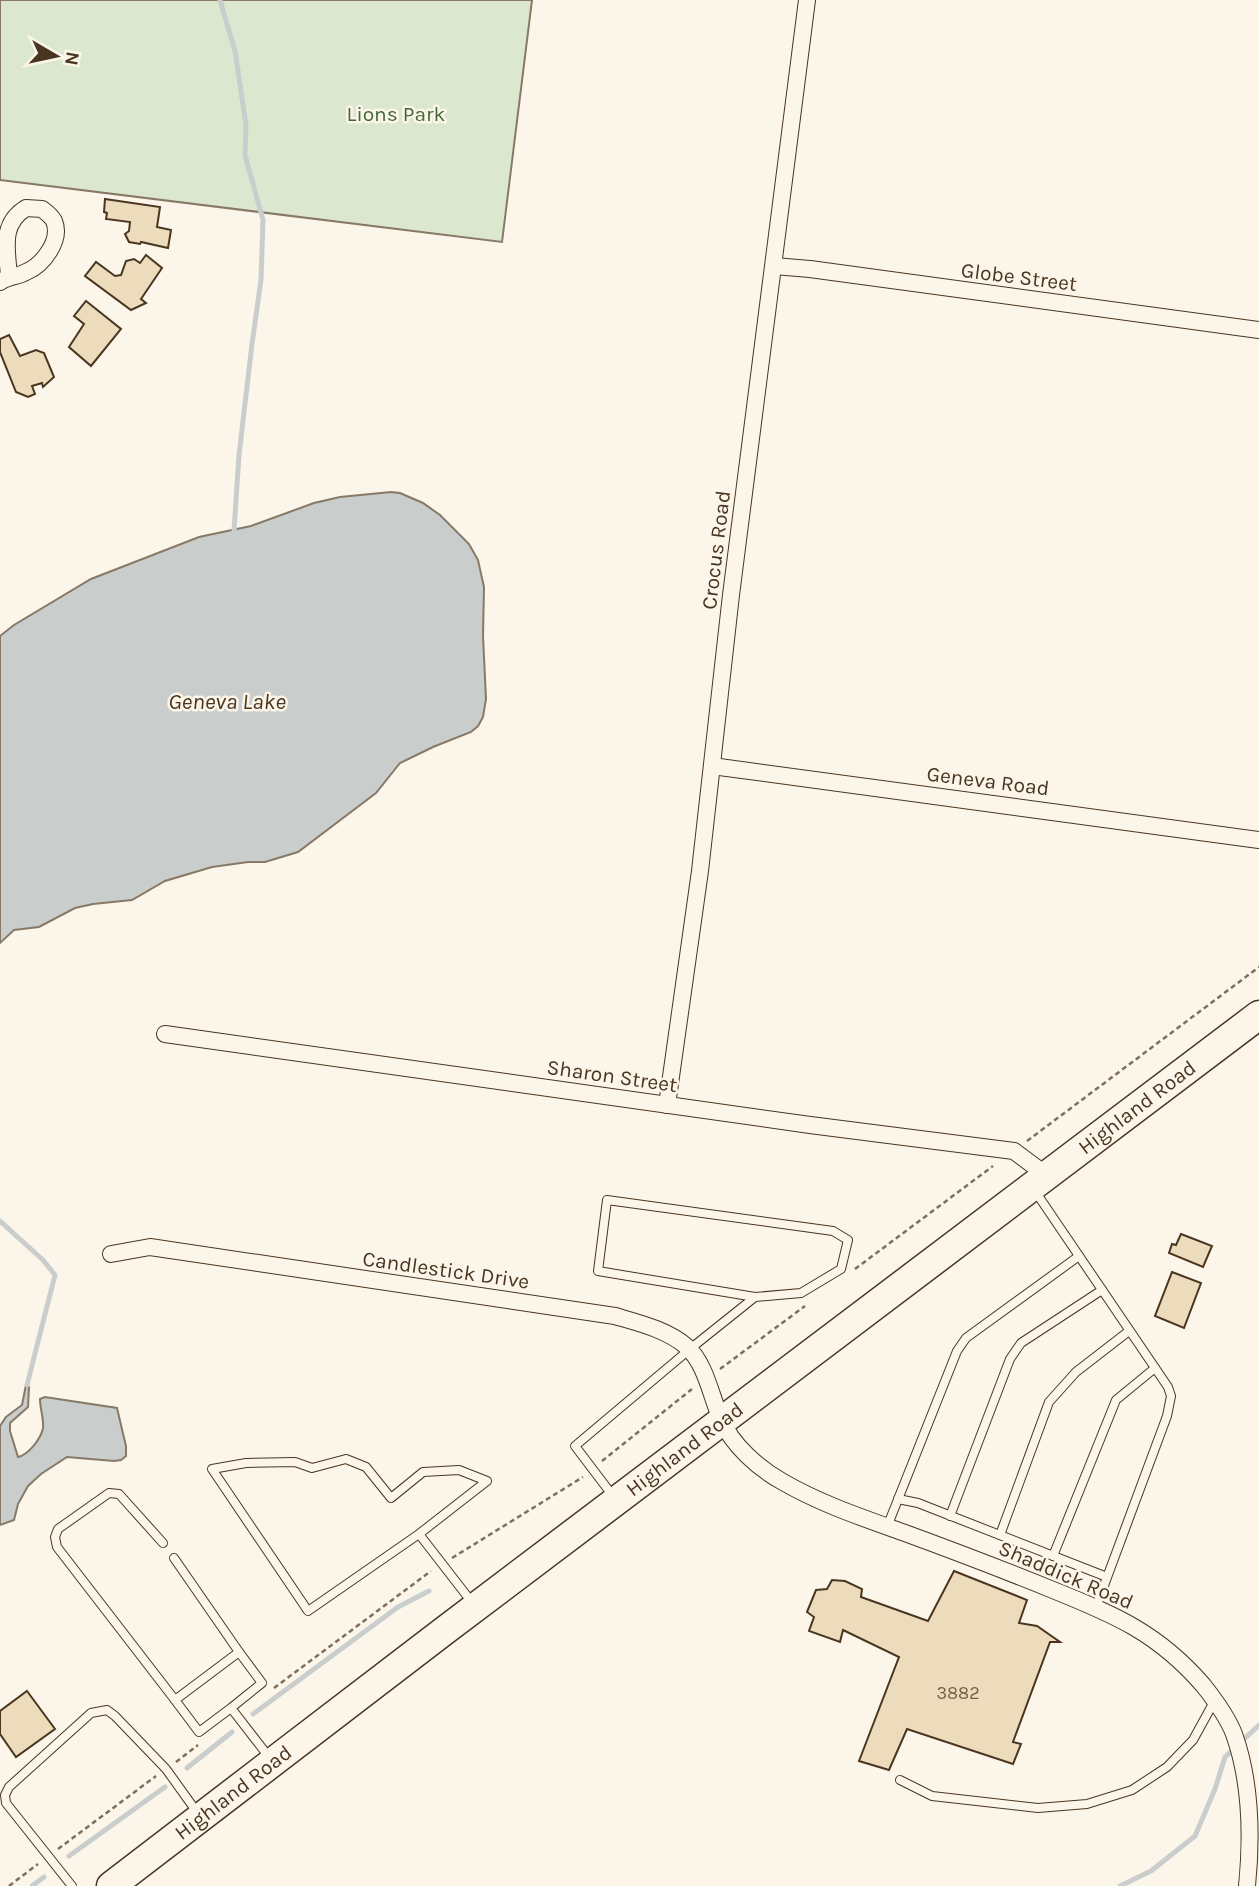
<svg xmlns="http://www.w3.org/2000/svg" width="1259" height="1886" font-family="Karla,sans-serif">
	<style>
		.green { fill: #dce7d0; stroke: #887966; stroke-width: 2 }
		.water { fill: #c9cecd; stroke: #887966; stroke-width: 2 }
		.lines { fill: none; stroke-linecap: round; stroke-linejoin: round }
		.stream { stroke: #c9cecd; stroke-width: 5 }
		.building { fill: #ecdcbc; stroke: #4a3520; stroke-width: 2 }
		.lane-casing { stroke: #4a3520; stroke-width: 10 }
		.street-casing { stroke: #4a3520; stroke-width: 18 }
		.highway-casing { stroke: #4a3520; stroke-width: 31 }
		.path { stroke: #7f6f5c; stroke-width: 2.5; stroke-dasharray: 5 3.5; stroke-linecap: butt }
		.lane { stroke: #fbf6e9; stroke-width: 8 }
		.street { stroke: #fbf6e9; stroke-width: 16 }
		.highway { stroke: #fbf6e9; stroke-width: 28 }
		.labels { text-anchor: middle; stroke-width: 5; stroke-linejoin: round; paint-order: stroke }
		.number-label { font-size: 18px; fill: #725f47 }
		.park-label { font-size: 21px; fill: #436837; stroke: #fbf6e9 }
		.street-label { font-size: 21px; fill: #4a3520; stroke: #fbf6e9 }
		.water-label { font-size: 23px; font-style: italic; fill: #4a3520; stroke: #fbf6e9 }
	</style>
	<rect width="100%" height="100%" fill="#fbf6e9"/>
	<polygon class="green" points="0,0 532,0 502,242 0,180"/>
	<g class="water">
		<polygon points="391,492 400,493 423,503 440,515 469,544 478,560 484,587 483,636 486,699 483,717 478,726 471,732 433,747 400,763 376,793 298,852 265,862 248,862 212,867 165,881 132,900 93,904 75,908 39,927 14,930 0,943 0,636 14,625 91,579 199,537 251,526 314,503 340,497"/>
		<path d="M 26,1385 L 29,1387 L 28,1407 L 10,1423 L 10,1431 L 18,1457 C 28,1455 41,1439 43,1428 C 44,1419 40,1409 40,1399 L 45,1397 L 117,1408 L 126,1446 L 126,1456 L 121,1460 L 114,1461 L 67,1457 L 41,1474 L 28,1486 L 18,1504 L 14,1520 L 0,1525 L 0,1426 L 6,1417 L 22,1405 Z"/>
	</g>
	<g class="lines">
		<g class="stream">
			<polyline points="220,0 235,51 246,125 245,155 263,220 261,280 252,344 239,455 234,531"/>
			<polyline points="0,1221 43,1260 55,1275 27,1385"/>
			<polyline points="253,1714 398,1607 429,1591"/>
			<polyline points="187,1768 232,1732"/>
			<polyline points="69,1856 165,1787"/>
			<polyline points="32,1886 44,1877"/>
			<polyline points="1120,1886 1151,1871 1195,1836 1215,1789 1225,1757 1259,1725"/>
		</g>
	</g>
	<g class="building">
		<polygon points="105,199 160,207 157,227 171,230 168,248 141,242 140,244 129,242 125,234 129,231 130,222 106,219 107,213 104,212"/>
		<polygon points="146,255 162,268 141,299 146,303 131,310 85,276 96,262 115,276 121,275 126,261 134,259 140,263"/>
		<polygon points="86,301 121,329 91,366 69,347 84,324 74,316"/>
		<polygon points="9,335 20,356 36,350 44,353 54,377 43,387 42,383 32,386 35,394 28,397 16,392 0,352 0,339"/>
		<polygon points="1181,1234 1212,1246 1203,1267 1169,1253 1172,1244 1176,1245"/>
		<polygon points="1172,1272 1201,1283 1184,1328 1155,1316"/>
		<polygon points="954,1571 1027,1600 1019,1623 1037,1626 1060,1642 1050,1642 1013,1742 1021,1744 1013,1764 907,1729 889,1770 859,1761 899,1657 843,1630 840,1642 809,1631 814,1617 807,1612 816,1590 827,1589 832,1580 845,1581 862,1589 861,1597 928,1621"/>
		<polygon points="27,1691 55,1729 16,1757 0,1734 0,1711"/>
	</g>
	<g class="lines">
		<defs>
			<g id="lane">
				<polyline points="1035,1191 1168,1387 1171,1396 1167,1416 1096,1607"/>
				<polyline points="613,1496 575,1446 690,1349 755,1297 801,1293 841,1269 848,1240 833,1231 607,1200 598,1271 755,1297"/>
				<polyline points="898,1499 918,1503 1107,1577"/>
				<polyline points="950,1516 1010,1359 1021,1343 1102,1290"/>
				<polyline points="887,1527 957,1351 966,1338 1079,1256"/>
				<polyline points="419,1534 308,1611 212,1469 246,1463 295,1462 312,1468 346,1459 366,1467 391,1498 423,1472 459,1470 487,1481 419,1534 474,1605"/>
				<polyline points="1000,1535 1049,1402 1076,1372 1129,1331"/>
				<polyline points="163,1543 119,1494 109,1493 58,1529 55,1537 57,1547 175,1700"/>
				<polyline points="1053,1556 1116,1400 1155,1368"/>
				<polyline points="174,1558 239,1652"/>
				<polyline points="231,1708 262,1683 239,1652 175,1700 199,1732 231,1708 269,1757"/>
				<polyline points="900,1780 932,1796 1038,1808 1087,1804 1132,1790 1167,1767 1193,1740 1215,1700"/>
				<polyline points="72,1886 6,1803 5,1795 9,1787 91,1713 107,1710 115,1716 166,1769 199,1815"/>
			</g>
			<g id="street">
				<polyline points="774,266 810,269 1259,330"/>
				<path d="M 0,282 C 9,276 17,277 26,272 C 43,265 62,240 54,221 C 52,217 46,212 42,209 L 26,208 C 0,224 7,249 9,276"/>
				<polyline points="712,766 1259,840"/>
				<polyline points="165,1034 810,1125 1014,1151 1046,1175"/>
				<polyline points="667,1105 700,871 731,595 807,0"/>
				<path d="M 111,1254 L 150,1247 L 615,1316 C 639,1323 668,1330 687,1347 C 706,1364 711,1397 721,1419 C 732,1445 758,1468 783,1482 C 821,1504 863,1518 905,1533 C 954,1551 1004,1570 1053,1590 C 1115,1615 1158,1633 1203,1685 C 1215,1700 1227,1716 1234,1734 C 1251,1782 1252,1836 1247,1886"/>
			</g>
			<g id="highway">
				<path id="s1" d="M 111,1886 L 444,1631 L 1259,1015"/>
			</g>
		</defs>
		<use href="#lane" class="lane-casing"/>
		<use href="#street" class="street-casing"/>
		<use href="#highway" class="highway-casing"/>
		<g class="path">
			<polyline points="1027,1141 1259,967"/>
			<polyline points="855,1269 993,1166"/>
			<polyline points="720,1369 805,1306"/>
			<polyline points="602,1461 692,1389"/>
			<polyline points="452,1558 583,1477"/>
			<polyline points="274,1688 431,1571"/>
			<polyline points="176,1762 198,1745"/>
			<polyline points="58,1849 156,1776"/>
			<polyline points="9,1886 38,1864"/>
		</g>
		<use href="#lane" class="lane"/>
		<use href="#street" class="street"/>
		<use href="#highway" class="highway"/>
	</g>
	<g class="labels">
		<g class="number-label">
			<text x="958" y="1699">3882</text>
		</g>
		<g class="park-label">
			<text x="396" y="121">Lions Park</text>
		</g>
		<g class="street-label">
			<text transform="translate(1019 277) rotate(7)" y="7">Globe Street</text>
			<text transform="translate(716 550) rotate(-83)" y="7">Crocus Road</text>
			<text transform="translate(988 781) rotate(7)" y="7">Geneva Road</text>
			<text transform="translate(612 1076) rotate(8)" y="7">Sharon Street</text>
			<text dy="7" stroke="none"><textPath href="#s1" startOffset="1288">Highland Road</textPath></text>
			<text transform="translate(446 1270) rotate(8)" y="7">Candlestick Drive</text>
			<text dy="7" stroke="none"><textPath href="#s1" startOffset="721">Highland Road</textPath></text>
			<text transform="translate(1066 1575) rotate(23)" y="7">Shaddick Road</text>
			<text dy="7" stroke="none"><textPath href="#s1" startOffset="154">Highland Road</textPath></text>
		</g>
		<g class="water-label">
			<text x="227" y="709">Geneva Lake</text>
		</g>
	</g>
	<g transform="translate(56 56) rotate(99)" stroke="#fbf6e9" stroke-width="5" paint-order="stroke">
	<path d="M0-5L12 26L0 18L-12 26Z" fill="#4a3520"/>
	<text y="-10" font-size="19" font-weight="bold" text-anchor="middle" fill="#4a3520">N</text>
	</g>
</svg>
